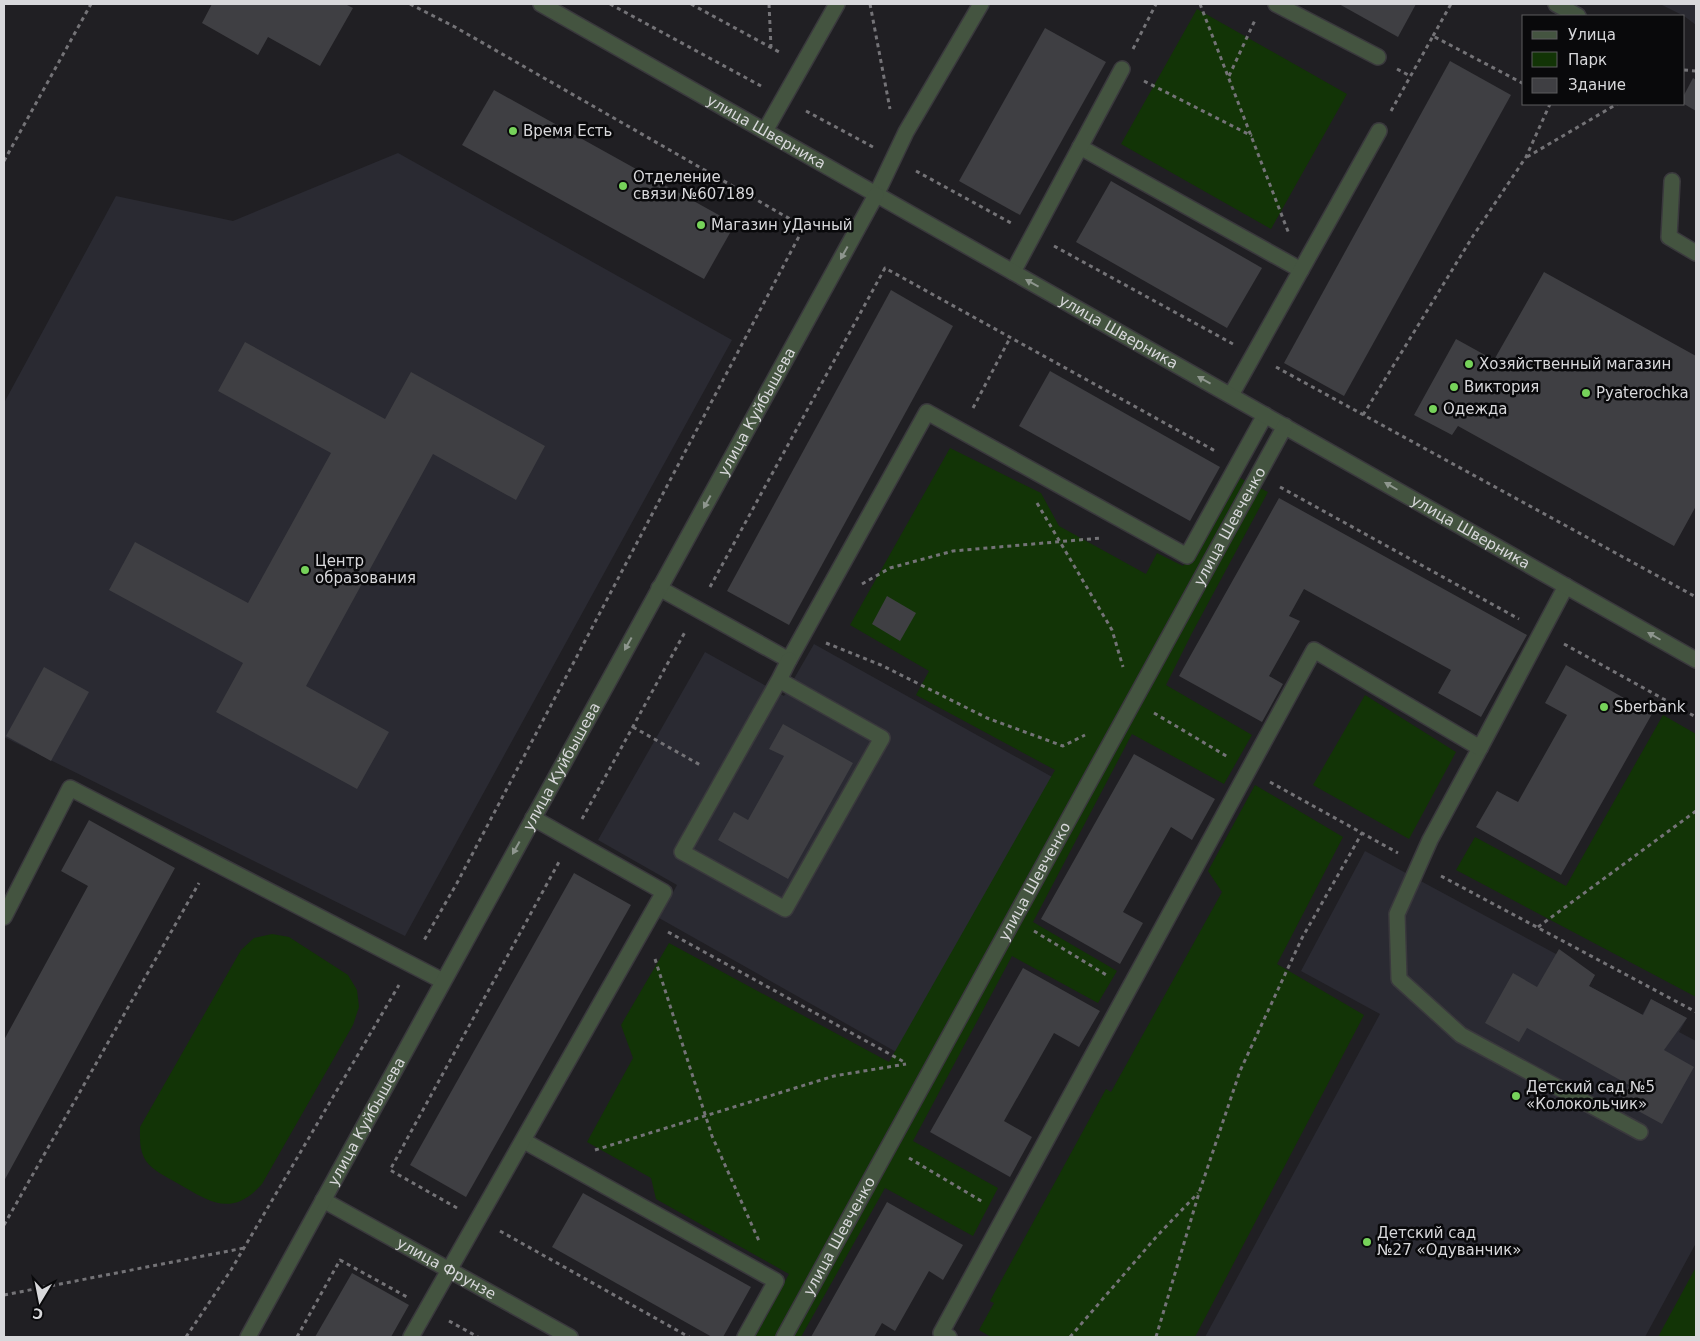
<svg xmlns="http://www.w3.org/2000/svg" width="1700" height="1341" font-family="'DejaVu Sans',sans-serif">
	<style>
		.built { fill: #2a2a32 }
		.green { fill: #123406 }
		.building { fill: #3f3f43 }
		.lines { fill: none; stroke-linecap: round; stroke-linejoin: round }
		.lane-casing { stroke: #3a393d; stroke-width: 18 }
		.street-casing { stroke: #3a393d; stroke-width: 18 }
		.path { stroke: #747377; stroke-width: 3; stroke-dasharray: 4 4; stroke-linecap: butt }
		.lane { stroke: #445440; stroke-width: 15 }
		.street { stroke: #445440; stroke-width: 15 }
		.oneway { fill: #8e968e }
		.poi-dot { fill: #76d25a; stroke: #09090b; stroke-width: 2 }
		.labels { text-anchor: middle; stroke-width: 5; stroke-linejoin: round; paint-order: stroke }
		.poi-label { font-size: 15px; fill: #d8d8db; stroke: #09090b; text-anchor: start }
		.street-label { font-size: 15px; fill: #d8d8db; stroke: #09090b }
	</style>
	<rect width="100%" height="100%" fill="#201f23"/>
	<g class="built">
		<polygon points="1660,4 1696,4 1696,25 1684,16"/>
		<polygon points="398,153 732,340 405,936 4,737 4,403 116,196 233,221"/>
		<polygon points="814,644 1054,778 898,1053 659,918 677,885 598,840 705,652 784,696"/>
		<polygon points="1365,851 1595,975 1589,986 1642,1015 1651,999 1687,1018 1679,1032 1696,1041 1696,1243 1645,1337 1205,1337 1380,1014 1301,971"/>
	</g>
	<g class="green">
		<polygon points="1197,9 1347,94 1271,229 1121,144"/>
		<polygon points="950,448 1041,493 1059,526 1146,574 1157,553 1183,566 1238,477 1268,492 1192,633 1166,685 1252,735 1224,784 1132,734 1033,922 1117,971 1098,1003 1012,956 913,1141 998,1188 973,1236 885,1188 801,1337 755,1337 789,1274 656,1199 651,1178 587,1142 633,1058 621,1025 669,943 889,1062 1055,770 916,695 929,671 850,625"/>
		<polygon points="1365,695 1456,752 1409,839 1313,785"/>
		<polygon points="1663,715 1696,734 1696,997 1456,870 1475,837 1566,886"/>
		<polygon points="1255,785 1343,837 1277,964 1364,1015 1195,1337 991,1337 979,1330 994,1303 990,1301 1106,1089 1111,1092 1222,892 1208,871"/>
		<path d="M 272,934 L 289,937 L 348,975 L 357,990 L 359,1007 L 353,1025 L 262,1184 C 232,1218 210,1202 177,1183 C 167,1177 153,1171 146,1161 C 139,1150 140,1139 140,1127 L 241,950 L 254,938 Z"/>
		<polygon points="1696,1267 1696,1337 1658,1337"/>
	</g>
	<g class="building">
		<polygon points="212,4 345,4 353,8 320,66 268,37 258,55 202,23"/>
		<polygon points="1339,4 1416,4 1398,37"/>
		<polygon points="1045,28 1106,62 1020,215 959,181"/>
		<polygon points="1450,61 1511,95 1344,396 1284,363"/>
		<polygon points="1693,78 1696,80 1696,111 1684,104 1684,95"/>
		<polygon points="494,90 735,224 704,279 462,145"/>
		<polygon points="1111,181 1262,268 1227,328 1076,242"/>
		<polygon points="1544,272 1696,356 1696,506 1674,546 1458,426 1452,435 1414,415 1456,339 1494,360"/>
		<polygon points="891,290 953,326 789,625 727,591"/>
		<polygon points="245,342 385,419 411,372 545,446 516,500 433,454 306,686 389,732 357,789 216,712 243,663 109,590 135,542 248,603 331,453 218,391"/>
		<polygon points="1050,371 1220,467 1190,521 1019,426"/>
		<polygon points="1279,498 1527,635 1481,717 1438,693 1451,670 1304,589 1289,616 1300,621 1269,676 1283,684 1262,722 1179,676"/>
		<polygon points="887,596 916,613 900,641 872,624"/>
		<polygon points="1566,665 1652,714 1561,875 1476,827 1497,791 1518,802 1567,715 1545,703"/>
		<polygon points="44,667 89,692 51,761 6,736"/>
		<polygon points="783,724 853,763 788,879 718,840 734,812 748,820 784,756 769,749"/>
		<polygon points="1134,754 1215,799 1192,840 1171,827 1123,912 1143,923 1120,964 1041,919"/>
		<polygon points="89,820 175,868 4,1181 4,1040 88,886 61,871"/>
		<polygon points="574,873 631,905 466,1197 410,1165"/>
		<polygon points="1559,949 1595,975 1589,986 1643,1015 1651,999 1687,1018 1664,1050 1694,1067 1662,1124 1620,1101 1629,1085 1527,1028 1519,1042 1485,1023 1513,973 1537,987"/>
		<polygon points="1023,968 1100,1011 1079,1047 1054,1033 1004,1121 1032,1137 1010,1177 930,1132"/>
		<polygon points="583,1193 751,1287 723,1337 712,1337 552,1247"/>
		<polygon points="887,1202 963,1245 943,1280 929,1271 895,1331 882,1323 874,1337 811,1337"/>
		<polygon points="352,1273 409,1305 391,1337 315,1337"/>
	</g>
	<g class="lines">
		<defs>
			<g id="lane">
				<polyline points="1276,4 1378,57"/>
				<polyline points="1556,4 1578,16"/>
				<polyline points="765,131 837,4"/>
				<polyline points="1080,147 1301,270"/>
				<polyline points="1672,181 1669,237 1696,253"/>
				<polyline points="876,195 906,132 981,4"/>
				<polyline points="1013,272 1122,69"/>
				<polyline points="1231,395 1379,131"/>
				<polyline points="659,588 789,660 927,412 1187,556 1265,415"/>
				<polyline points="779,680 682,852 785,909 882,738 779,680 789,660"/>
				<polyline points="1480,748 1430,840 1397,914 1399,979 1461,1035 1640,1132"/>
				<polyline points="4,917 70,788 443,981"/>
				<polyline points="524,1141 776,1281 745,1337"/>
				<polyline points="411,1337 664,892 533,818"/>
				<polyline points="949,1337 941,1333 1314,650 1480,748 1566,586"/>
			</g>
			<g id="street">
				<path id="s1" d="M 541,4 L 1696,660"/>
				<path id="s2" d="M 323,1200 L 570,1337"/>
				<path id="s3" d="M 248,1337 L 876,195"/>
				<path id="s4" d="M 784,1337 L 1285,426"/>
			</g>
		</defs>
		<use href="#lane" class="lane-casing"/>
		<use href="#street" class="street-casing"/>
		<g class="path">
			<polyline points="410,4 455,27 804,227 457,883 423,942"/>
			<polyline points="610,4 761,86"/>
			<polyline points="691,4 781,53"/>
			<polyline points="769,4 771,47"/>
			<polyline points="870,4 890,109"/>
			<polyline points="1200,4 1289,234"/>
			<polyline points="1433,36 1451,4"/>
			<polyline points="1133,49 1156,4"/>
			<polyline points="1397,69 1410,76"/>
			<polyline points="1684,70 1696,71"/>
			<polyline points="1229,76 1256,18"/>
			<polyline points="1144,81 1252,136"/>
			<polyline points="806,111 873,147"/>
			<polyline points="1391,111 1433,36 1524,84"/>
			<polyline points="1527,157 1617,104"/>
			<polyline points="4,161 91,4"/>
			<polyline points="916,171 1011,223"/>
			<polyline points="1054,246 1233,344"/>
			<polyline points="1276,367 1696,597"/>
			<polyline points="973,408 1010,338"/>
			<polyline points="1363,415 1473,236 1526,157 1550,104"/>
			<polyline points="1280,487 1519,619"/>
			<polyline points="1037,503 1112,630 1123,667"/>
			<polyline points="862,584 890,568 953,551 1101,538"/>
			<polyline points="710,587 885,268 1217,452"/>
			<polyline points="826,643 881,665 987,718 1063,746 1085,735"/>
			<polyline points="1564,644 1696,717"/>
			<polyline points="1154,713 1228,757"/>
			<polyline points="633,727 702,766"/>
			<polyline points="1270,782 1398,853"/>
			<polyline points="582,819 685,632"/>
			<polyline points="1441,876 1696,1012"/>
			<polyline points="1538,927 1696,811"/>
			<polyline points="1034,931 1108,976"/>
			<polyline points="668,932 906,1063"/>
			<polyline points="655,959 712,1136 759,1241"/>
			<polyline points="595,1150 834,1076 906,1064"/>
			<polyline points="909,1158 983,1202"/>
			<polyline points="457,1208 390,1170 559,862"/>
			<polyline points="4,1225 199,883"/>
			<polyline points="500,1231 689,1337"/>
			<polyline points="4,1295 244,1248"/>
			<polyline points="449,1321 478,1337"/>
			<polyline points="186,1337 231,1270 399,985"/>
			<polyline points="297,1337 340,1260 407,1297"/>
			<polyline points="1070,1337 1157,1236 1198,1193"/>
			<polyline points="1156,1337 1199,1193 1240,1071 1302,938 1362,833"/>
		</g>
		<use href="#lane" class="lane"/>
		<use href="#street" class="street"/>
	</g>
	<defs><path id="oneway-solid" d="M-6-.8H1V-3.2L6.5 0L1 3.2V.8H-6Z" transform="scale(1.25)"/></defs>
	<g class="oneway">
		<use href="#oneway-solid" transform="translate(844 253) rotate(119)"/>
		<use href="#oneway-solid" transform="translate(1032 283) rotate(-151)"/>
		<use href="#oneway-solid" transform="translate(1204 380) rotate(-151)"/>
		<use href="#oneway-solid" transform="translate(1391 486) rotate(-150)"/>
		<use href="#oneway-solid" transform="translate(707 502) rotate(119)"/>
		<use href="#oneway-solid" transform="translate(1654 636) rotate(-150)"/>
		<use href="#oneway-solid" transform="translate(628 644) rotate(119)"/>
		<use href="#oneway-solid" transform="translate(516 848) rotate(119)"/>
	</g>
	<g class="poi-dot">
		<circle cx="513" cy="131" r="5"/>
		<circle cx="623" cy="186" r="5"/>
		<circle cx="701" cy="225" r="5"/>
		<circle cx="1469" cy="364" r="5"/>
		<circle cx="1454" cy="387" r="5"/>
		<circle cx="1586" cy="393" r="5"/>
		<circle cx="1433" cy="409" r="5"/>
		<circle cx="305" cy="570" r="5"/>
		<circle cx="1604" cy="707" r="5"/>
		<circle cx="1516" cy="1096" r="5"/>
		<circle cx="1367" cy="1242" r="5"/>
	</g>
	<g class="labels">
		<g class="poi-label">
			<text x="523" y="136">Время Есть</text>
			<text x="633" y="182">Отделение<tspan x="633" dy="17">связи №607189</tspan></text>
			<text x="711" y="230">Магазин уДачный</text>
			<text x="1479" y="369">Хозяйственный магазин</text>
			<text x="1464" y="392">Виктория</text>
			<text x="1596" y="398">Pyaterochka</text>
			<text x="1443" y="414">Одежда</text>
			<text x="315" y="566">Центр<tspan x="315" dy="17">образования</tspan></text>
			<text x="1614" y="712">Sberbank</text>
			<text x="1526" y="1092">Детский сад №5<tspan x="1526" dy="17">«Колокольчик»</tspan></text>
			<text x="1377" y="1238">Детский сад<tspan x="1377" dy="17">№27 «Одуванчик»</tspan></text>
		</g>
		<g class="street-label">
			<text dy="5" stroke="none"><textPath href="#s1" startOffset="259">улица Шверника</textPath></text>
			<text dy="5" stroke="none"><textPath href="#s1" startOffset="664">улица Шверника</textPath></text>
			<text dy="5" stroke="none"><textPath href="#s3" startOffset="1056">улица Куйбышева</textPath></text>
			<text dy="5" stroke="none"><textPath href="#s4" startOffset="925">улица Шевченко</textPath></text>
			<text dy="5" stroke="none"><textPath href="#s1" startOffset="1069">улица Шверника</textPath></text>
			<text dy="5" stroke="none"><textPath href="#s3" startOffset="651">улица Куйбышева</textPath></text>
			<text dy="5" stroke="none"><textPath href="#s4" startOffset="520">улица Шевченко</textPath></text>
			<text dy="5" stroke="none"><textPath href="#s3" startOffset="246">улица Куйбышева</textPath></text>
			<text dy="5" stroke="none"><textPath href="#s4" startOffset="115">улица Шевченко</textPath></text>
			<text dy="5" stroke="none"><textPath href="#s2" startOffset="141">улица Фрунзе</textPath></text>
		</g>
	</g>
	<rect width="1700" height="1341" fill="none" stroke="#d8d8db" stroke-width="10"/>
	<rect x="1522" y="15" width="162" height="90" fill="#09090b" stroke="#5c5c5e"/>
	<rect x="1532" y="31" width="25" height="8" fill="#445440" stroke="#5c5c5e"/>
	<text x="1568" y="40" font-size="15" fill="#d8d8db">Улица</text>
	<rect x="1532" y="52" width="25" height="15" fill="#123406" stroke="#5c5c5e"/>
	<text x="1568" y="65" font-size="15" fill="#d8d8db">Парк</text>
	<rect x="1532" y="78" width="25" height="15" fill="#3f3f43" stroke="#5c5c5e"/>
	<text x="1568" y="90" font-size="15" fill="#d8d8db">Здание</text>
	<g transform="translate(40 1301) rotate(190)" stroke="#09090b" stroke-width="4" paint-order="stroke">
	<path d="M0-4L9 19L0 12L-9 19Z" fill="#d8d8db"/>
	<text y="-8" font-size="14" font-weight="bold" text-anchor="middle" fill="#d8d8db">С</text>
	</g>
</svg>
